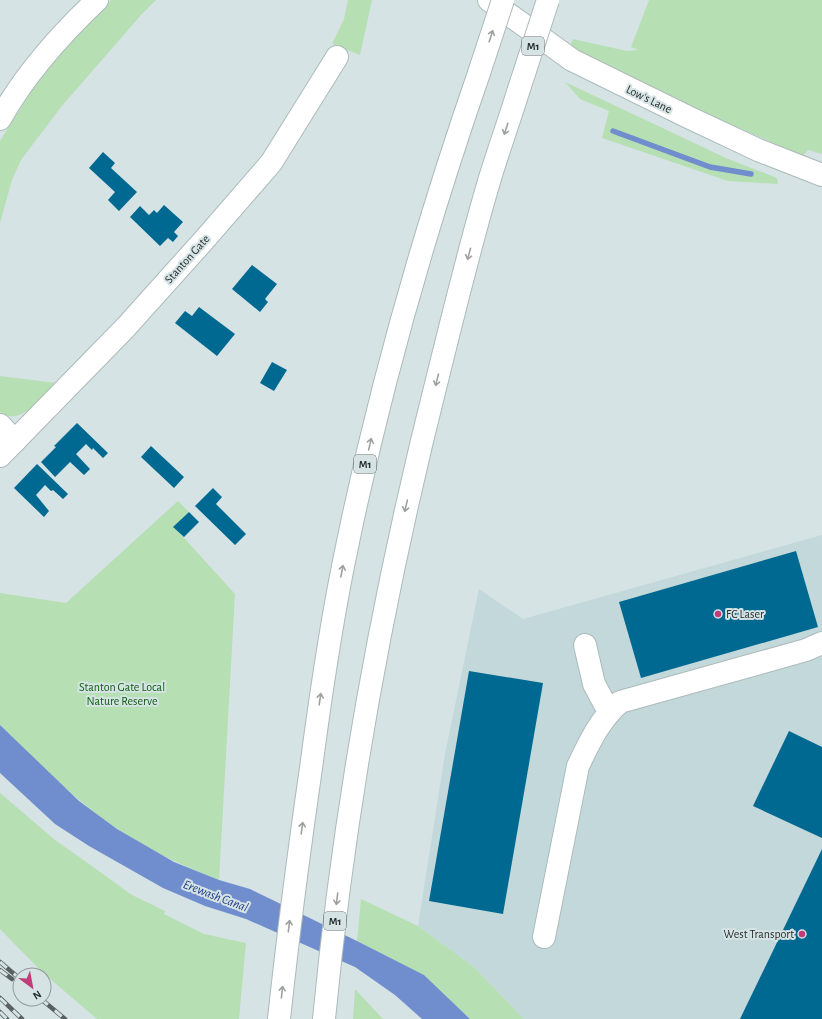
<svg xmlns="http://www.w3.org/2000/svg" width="822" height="1019" font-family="'Alegreya Sans',sans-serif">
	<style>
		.built { fill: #c2d8db }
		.green { fill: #b7dfb4 }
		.water { fill: #708ece }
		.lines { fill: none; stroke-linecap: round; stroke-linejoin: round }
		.stream { stroke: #708ece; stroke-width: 5.5 }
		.building { fill: #006991 }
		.minor-casing { stroke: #adbabb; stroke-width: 24 }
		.highway-casing { stroke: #adbabb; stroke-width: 24 }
		.minor { stroke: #fff; stroke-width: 22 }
		.highway { stroke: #fff; stroke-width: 22 }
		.rail-casing { stroke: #586061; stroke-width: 4.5 }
		.rail { stroke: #d5e3e4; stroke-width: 3; stroke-dasharray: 9; stroke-linecap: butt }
		.highway-bridge-casing { stroke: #adbabb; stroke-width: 24; stroke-linecap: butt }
		.highway-bridge { stroke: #fff; stroke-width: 22 }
		.oneway { stroke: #9ea0a1 }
		.poi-dot { fill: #c23b7a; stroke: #d5e3e4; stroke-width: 1.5 }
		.labels { text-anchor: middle; stroke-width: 4; stroke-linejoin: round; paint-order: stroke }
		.shield { fill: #d5e3e4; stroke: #5c6465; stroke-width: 1 }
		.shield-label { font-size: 11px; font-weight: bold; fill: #282d2e }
		.street-label { font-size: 12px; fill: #282d2e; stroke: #d5e3e4 }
		.poi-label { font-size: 12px; fill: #282d2e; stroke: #d5e3e4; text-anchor: start }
		.park-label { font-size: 12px; fill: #0e5e0e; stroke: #d5e3e4 }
		.water-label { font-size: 13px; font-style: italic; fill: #1d3b87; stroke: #d5e3e4 }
	</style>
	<rect width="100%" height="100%" fill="#d5e3e4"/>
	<polygon class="built" points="822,535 822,1019 524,1019 474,967 418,926 445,754 479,589 523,619"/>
	<g class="green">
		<polygon points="111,0 156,0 141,15 61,107 21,160 12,180 0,223 0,141 32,90 44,74 83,28"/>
		<polygon points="348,0 372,0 360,55 332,44 344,19"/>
		<polygon points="649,0 822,0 822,154 808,150 803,156 707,114 653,89 570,47 573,39 627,51 638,50 631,47"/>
		<polygon points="565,82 726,158 777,178 778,184 728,181 602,138 609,111 580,99"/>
		<path d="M 0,376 L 56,383 C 46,393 25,420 9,416 C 6,415 3,414 0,412 Z"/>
		<path d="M 178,501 L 189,512 L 174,527 L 235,594 L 219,880 C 184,866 147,850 116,828 C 73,799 37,761 0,725 L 0,593 L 66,603 Z"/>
		<polygon points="0,793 55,840 89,864 132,895 165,911 164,914 204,934 246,943 239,1019 97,1019 42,972 0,929"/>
		<polygon points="361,899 418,926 474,967 524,1019 470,1019 424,975 357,941"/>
		<polygon points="355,989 383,1019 353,1019"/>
	</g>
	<polygon class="water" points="0,725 79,801 117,829 174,862 219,880 250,889 357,941 424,975 470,1019 422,1019 395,995 355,967 246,919 205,906 163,888 89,846 55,824 0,773"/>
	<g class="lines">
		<polyline class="stream" points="613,131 710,167 751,174"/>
	</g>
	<g class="building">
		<polygon points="103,152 115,163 111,168 137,192 119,211 108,200 115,192 89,168"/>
		<polygon points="164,205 183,222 174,232 178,236 173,242 168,238 160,246 130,217 140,206 149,215 154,210 157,213"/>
		<polygon points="252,265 277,284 265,299 268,302 260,312 232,289"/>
		<polygon points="199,307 235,334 217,356 175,323 185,311 192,316"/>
		<polygon points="272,362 287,370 274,391 260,383"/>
		<polygon points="77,423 108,453 103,458 93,448 92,450 86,444 76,454 90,469 84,475 70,462 55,477 41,462 56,447 54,446"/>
		<polygon points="151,446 184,477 174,488 141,457"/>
		<polygon points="37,464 68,494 63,499 53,490 51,491 45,485 36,495 49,511 44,517 14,488"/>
		<polygon points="213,488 222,497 216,504 246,534 235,545 195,506"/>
		<polygon points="189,512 199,522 184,537 173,527"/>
		<polygon points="796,551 818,627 641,678 619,602"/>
		<polygon points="469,671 543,683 503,914 429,901"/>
		<polygon points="789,731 822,747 822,838 753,806"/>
		<polygon points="822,849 822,1019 740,1019"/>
	</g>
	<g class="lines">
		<defs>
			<g id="minor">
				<polyline points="489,0 572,60 688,117 758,150 822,175"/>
				<path d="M 0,119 C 25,74 60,35 97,0"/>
				<polyline points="0,425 15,441"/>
				<polyline points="0,456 126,327 205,239 271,163 337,57"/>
				<polyline points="585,645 594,684 609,712"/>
				<path d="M 544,937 L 578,766 C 589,743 600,719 620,702 L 806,650 L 822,643"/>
			</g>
			<g id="highway">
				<path d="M 279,1019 C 288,935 299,851 311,768 C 321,692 332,616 348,542 C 381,382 426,226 479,73"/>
				<path d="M 324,1019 C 345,801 385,584 439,372 C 455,307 471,242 490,178 C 499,149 509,121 518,92"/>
			</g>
		</defs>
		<use href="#minor" class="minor-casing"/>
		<use href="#highway" class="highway-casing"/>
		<use href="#minor" class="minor"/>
		<use href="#highway" class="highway"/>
		<defs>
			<g id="rail">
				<polyline points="0,962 20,979"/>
				<polyline points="0,970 12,979"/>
				<polyline points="0,998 22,1019"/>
				<polyline points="41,999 65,1019"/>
				<polyline points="0,1012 7,1019"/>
			</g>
		</defs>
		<use href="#rail" class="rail-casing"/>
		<use href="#rail" class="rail"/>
		<defs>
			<g id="highway-bridge">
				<polyline points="479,73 503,0"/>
				<polyline points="518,92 548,0"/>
			</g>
		</defs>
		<use href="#highway-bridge" class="highway-bridge-casing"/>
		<use href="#highway-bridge" class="highway-bridge"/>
	</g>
	<defs><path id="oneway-shaft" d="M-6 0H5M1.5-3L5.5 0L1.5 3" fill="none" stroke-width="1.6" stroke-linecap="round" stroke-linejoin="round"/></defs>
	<g class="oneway">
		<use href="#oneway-shaft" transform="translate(491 36) rotate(-72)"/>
		<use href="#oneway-shaft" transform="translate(506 129) rotate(108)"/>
		<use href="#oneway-shaft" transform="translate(469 254) rotate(105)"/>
		<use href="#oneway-shaft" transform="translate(437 380) rotate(104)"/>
		<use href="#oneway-shaft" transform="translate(370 444) rotate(-77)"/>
		<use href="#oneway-shaft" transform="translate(406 506) rotate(103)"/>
		<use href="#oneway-shaft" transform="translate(342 571) rotate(-79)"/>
		<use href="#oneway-shaft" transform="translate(320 699) rotate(-82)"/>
		<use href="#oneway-shaft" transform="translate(302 828) rotate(-82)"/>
		<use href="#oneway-shaft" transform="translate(337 899) rotate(97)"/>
		<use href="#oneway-shaft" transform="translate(289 926) rotate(-83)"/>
		<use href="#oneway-shaft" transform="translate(282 992) rotate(-84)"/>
	</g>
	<g class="poi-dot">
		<circle cx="718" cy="614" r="4"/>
		<circle cx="802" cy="934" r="4"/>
	</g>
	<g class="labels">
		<g class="shield">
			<rect x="522" y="37" width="22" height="18" rx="3"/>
			<rect x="354" y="455" width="22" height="18" rx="3"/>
			<rect x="324" y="912" width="22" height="18" rx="3"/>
		</g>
		<g class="shield-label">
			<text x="533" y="50">M1</text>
			<text x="365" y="468">M1</text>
			<text x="335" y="925">M1</text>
		</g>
		<g class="street-label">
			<text transform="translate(649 99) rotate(26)" y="4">Low's Lane</text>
			<text transform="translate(187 259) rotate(-48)" y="4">Stanton Gate</text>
		</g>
		<g class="poi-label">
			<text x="726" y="618">FC Laser</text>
			<text x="794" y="938" text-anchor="end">West Transport</text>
		</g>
		<g class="park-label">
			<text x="122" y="691">Stanton Gate Local<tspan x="122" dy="14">Nature Reserve</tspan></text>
		</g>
		<g class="water-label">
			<text transform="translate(216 895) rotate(21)" y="5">Erewash Canal</text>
		</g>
	</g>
	<g transform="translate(32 987) rotate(148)"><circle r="19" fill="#d5e3e4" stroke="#909a9b"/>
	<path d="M0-3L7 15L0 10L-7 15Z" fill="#c23b7a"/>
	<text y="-6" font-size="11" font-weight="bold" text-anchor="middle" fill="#282d2e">N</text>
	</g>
</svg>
